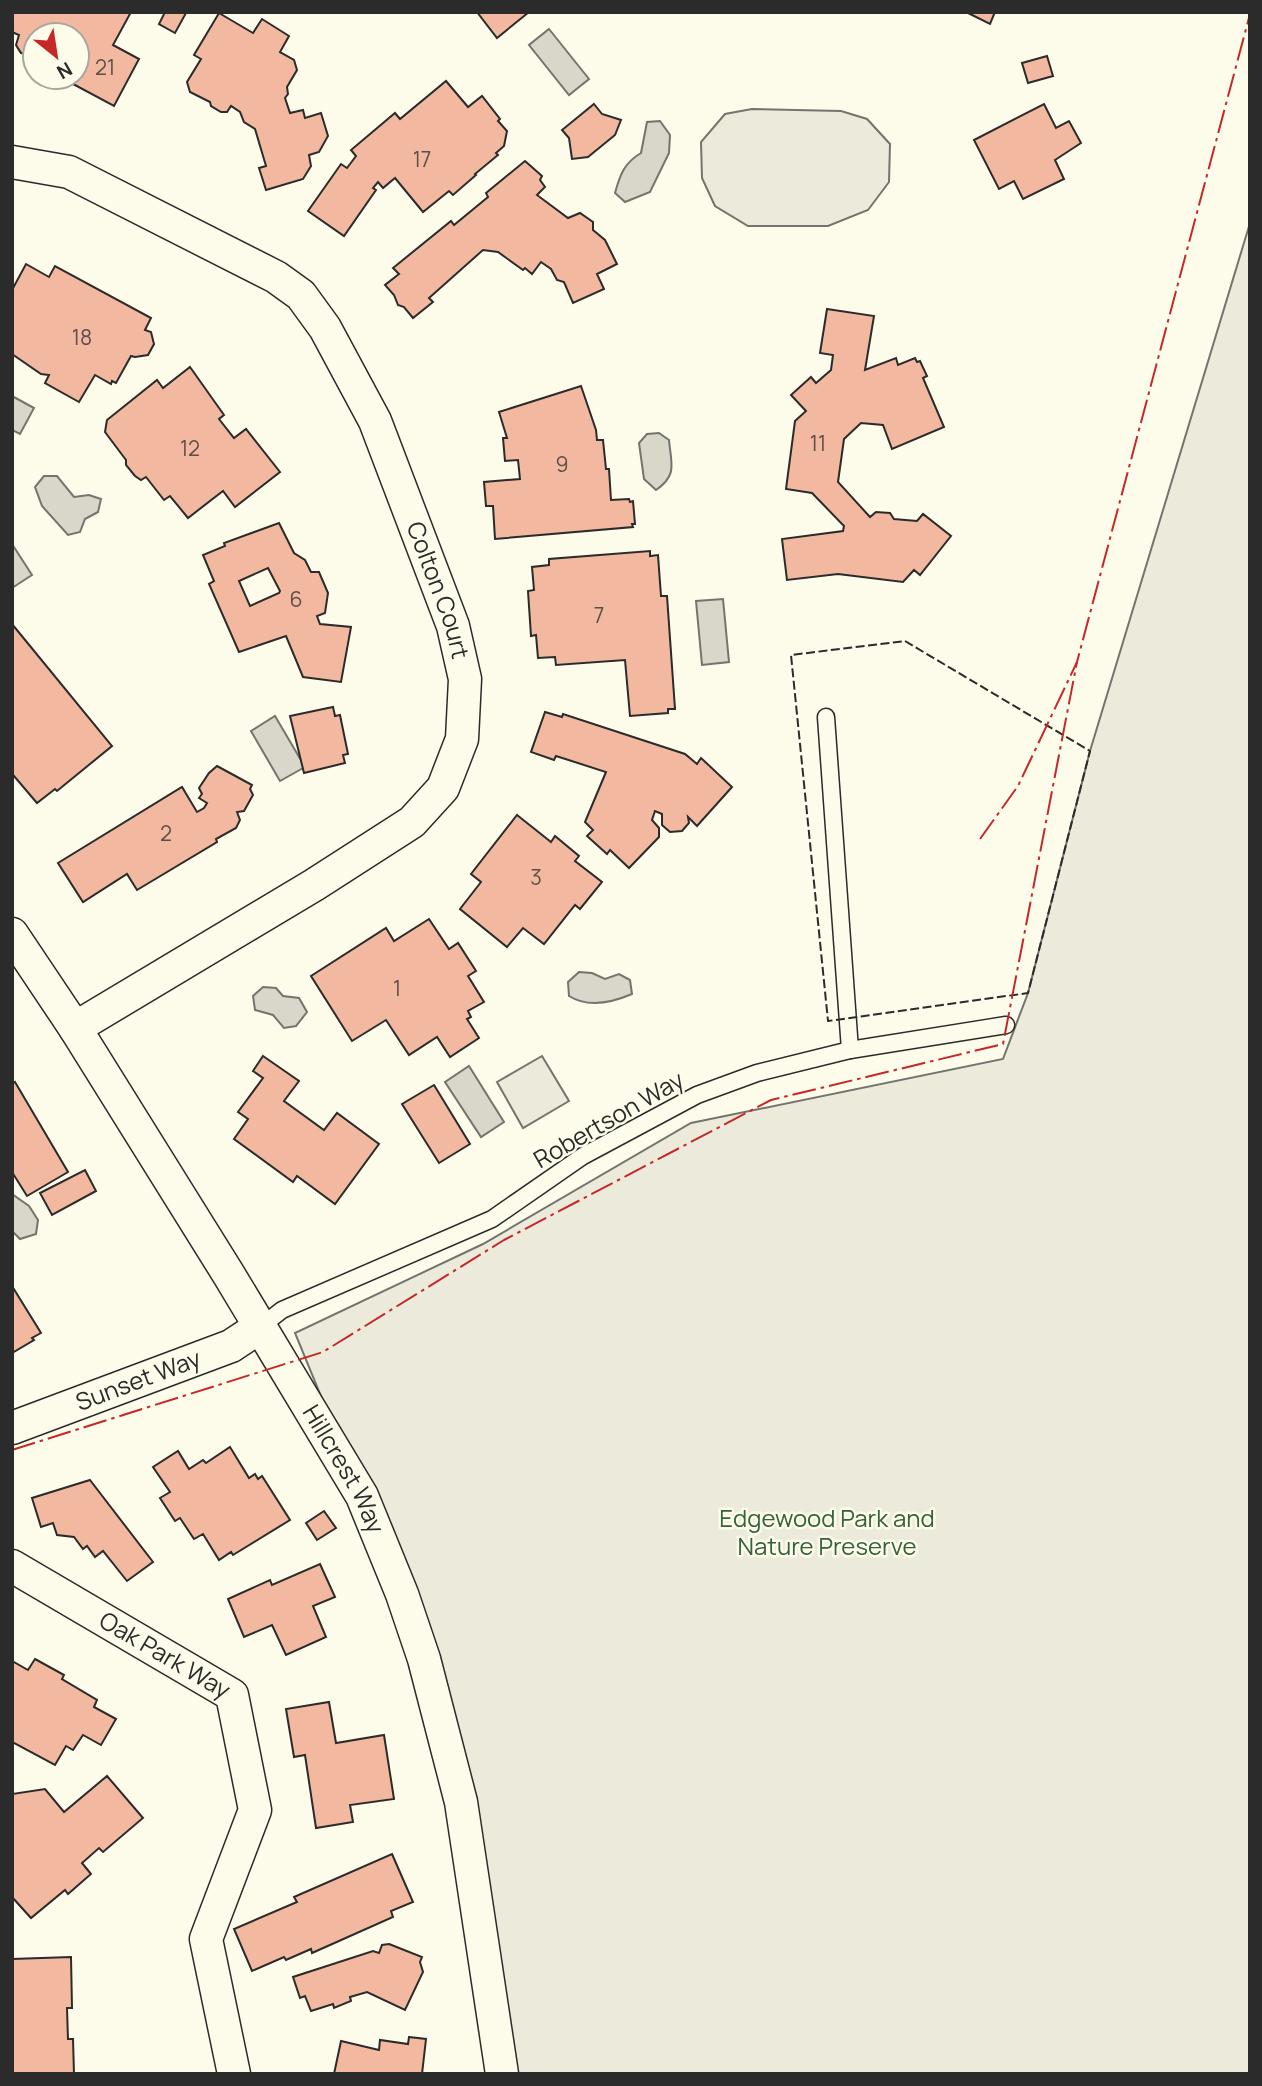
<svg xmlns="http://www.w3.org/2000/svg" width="1262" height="2086" font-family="Manrope,sans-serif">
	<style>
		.green { fill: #ecebdb; stroke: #74746e; stroke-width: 2 }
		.water { fill: #d8d7c9; stroke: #74746e; stroke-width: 2 }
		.building { fill: #f2b8a0; stroke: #2b2b2b; stroke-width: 2; fill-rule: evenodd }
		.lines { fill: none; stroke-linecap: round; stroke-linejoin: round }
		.service-casing { stroke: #2b2b2b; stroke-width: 19 }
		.minor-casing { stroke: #2b2b2b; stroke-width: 35 }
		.service { stroke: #fdfbea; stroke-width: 16 }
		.minor { stroke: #fdfbea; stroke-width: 32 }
		.fence { stroke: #2b2b2b; stroke-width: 2; stroke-dasharray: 9 3.5; stroke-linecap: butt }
		.power { stroke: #c62828; stroke-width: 2; stroke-dasharray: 24 5 3.5 5; stroke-linecap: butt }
		.labels { text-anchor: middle; stroke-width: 5; stroke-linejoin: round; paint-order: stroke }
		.number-label { font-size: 21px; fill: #5d4e48 }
		.street-label { font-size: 24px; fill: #2b2b2b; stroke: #fdfbea }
		.park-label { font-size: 24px; fill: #34623c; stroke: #fdfbea }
	</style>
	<rect width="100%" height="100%" fill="#fdfbea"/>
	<g class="green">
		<polygon points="752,109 841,111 867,119 890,144 889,182 868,210 828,226 748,226 715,206 702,178 701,142 725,114"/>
		<polygon points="1250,223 1250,2074 502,2074 471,1859 362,1496 295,1333 483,1244 691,1123 1003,1059 1028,993 1090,751"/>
		<polygon points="542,1056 569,1101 523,1128 497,1082"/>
	</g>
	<g class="water">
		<polygon points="549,29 589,79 569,95 529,45"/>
		<path d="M 660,121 L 670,135 L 669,153 L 650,192 L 625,202 L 615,193 C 620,175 624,163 641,153 L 647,122 Z"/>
		<polygon points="12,396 34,408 20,434 12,430"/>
		<path d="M 659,433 L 669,440 C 671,463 678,475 656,490 L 644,479 L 639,443 L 647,434 Z"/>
		<polygon points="44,476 57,476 74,497 89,495 101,499 98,512 85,519 80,532 68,535 42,506 35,487"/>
		<polygon points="12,544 32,575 12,588"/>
		<polygon points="723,599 729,662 702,665 696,601"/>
		<polygon points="275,716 305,767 280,781 251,731"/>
		<path d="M 579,972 L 592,973 L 605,979 L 619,974 L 630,980 L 632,994 C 611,1003 588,1008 569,996 L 568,982 Z"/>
		<polygon points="263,987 276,988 283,996 299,998 307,1012 296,1026 284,1028 273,1015 255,1010 253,996"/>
		<polygon points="469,1066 504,1122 481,1137 445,1082"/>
		<polygon points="12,1194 29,1206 38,1220 36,1234 20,1239 12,1231"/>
	</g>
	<g class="building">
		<polygon points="12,12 131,12 113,45 139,59 114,106 60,77 77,77 77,35 35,35 35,56 21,53 16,45 19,35 12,32"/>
		<polygon points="165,12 186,13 175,33 159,24"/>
		<polygon points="477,12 529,12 497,38"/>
		<polygon points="966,12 995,12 990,24"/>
		<polygon points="219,13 253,33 262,19 289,36 280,52 294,60 297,70 287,87 288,94 285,98 290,113 303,110 305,118 321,113 328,136 319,152 309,155 311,166 303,179 266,190 259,168 266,166 255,129 244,122 240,112 231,106 227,112 221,112 211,106 210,102 190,92 187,82 201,59 194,55"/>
		<polygon points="1047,56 1053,76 1028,83 1022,63"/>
		<polygon points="446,81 468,107 482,96 500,119 498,121 507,131 504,146 496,153 498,155 475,174 476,175 453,195 449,191 423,212 395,178 383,188 378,182 373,188 376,190 344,236 308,211 341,164 347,168 356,156 351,150 395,113 400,119"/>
		<polygon points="594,104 602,114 621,120 615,135 588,157 572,159 569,138 562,130"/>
		<polygon points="1044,104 1056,128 1069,121 1081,143 1055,160 1064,179 1023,199 1014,181 999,189 974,140"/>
		<polygon points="525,161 542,176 540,180 545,187 537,195 568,218 580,213 593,222 593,230 605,240 617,264 597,274 604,289 573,303 564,282 557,280 551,269 541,262 532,274 525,268 523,270 498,252 483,250 429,298 433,302 413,318 404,307 398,305 394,295 385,285 399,274 393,268 451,221 454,225 488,197 486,193"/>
		<polygon points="26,264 49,277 55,266 151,318 145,330 151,332 154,344 148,355 135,357 131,356 116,383 112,381 111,384 95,375 79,402 45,383 49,375 41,374 12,354 12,290"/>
		<polygon points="827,309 874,316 865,370 896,358 898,365 915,358 917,362 920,361 927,376 923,378 944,427 892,449 883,425 861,423 844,439 838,482 870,517 876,512 890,513 894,519 917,521 923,514 951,536 920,575 914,570 903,582 838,574 787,580 782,539 843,531 844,526 812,493 786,489 795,421 806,411 791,395 811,377 816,383 831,370 833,355 820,353"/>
		<polygon points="190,367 224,415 219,419 234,438 246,429 280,472 235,507 223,491 188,518 170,496 164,500 146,477 141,480 135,476 126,465 126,460 105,432 107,420 157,380 163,388"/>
		<polygon points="581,386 596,430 597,440 603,440 606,469 609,469 611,500 629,499 630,502 633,501 635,524 632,524 633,527 495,539 493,506 486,506 484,482 520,479 518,460 505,461 503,438 507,438 499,412"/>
		<path d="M 279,523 L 294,553 L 305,560 L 311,572 L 319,572 L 328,593 L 325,613 L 317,616 L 320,624 L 351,627 L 341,682 L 303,677 L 286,636 L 239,652 L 209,584 L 214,581 L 203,555 L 225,546 L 224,543 ZM 268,568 L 280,591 L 279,593 L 250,606 L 239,581 Z"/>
		<polygon points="650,551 650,556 658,555 661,596 667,596 675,709 668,709 668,713 630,716 625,660 556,665 555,657 538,658 536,635 531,636 528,591 534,590 532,567 549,565 549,559"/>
		<polygon points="12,624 112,746 57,791 55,789 37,803 14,776 12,778"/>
		<polygon points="333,707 335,716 340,715 348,754 343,755 345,763 304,773 290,716"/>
		<polygon points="545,712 562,717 563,714 685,754 697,764 701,758 732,787 697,826 688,817 689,823 682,831 670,832 662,825 662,814 655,811 652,820 659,828 659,837 629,868 610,850 607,854 587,836 593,830 585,822 606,772 556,756 554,760 531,752"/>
		<polygon points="217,766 252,785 250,789 253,795 244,811 237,812 240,820 236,828 216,839 217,842 137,890 127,874 83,902 58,863 182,787 197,812 204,808 207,803 199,798 202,794 199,788 209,773"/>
		<polygon points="517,815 551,842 555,836 579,856 575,861 602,882 580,909 575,905 544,944 523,928 507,947 460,909 481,882 471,874"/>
		<polygon points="429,919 449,949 458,943 476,971 468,976 484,1002 468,1011 471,1017 467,1019 479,1038 450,1057 437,1037 409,1055 386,1020 352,1041 311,976 386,928 394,941"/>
		<polygon points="263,1056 299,1081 284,1101 324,1130 337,1113 379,1144 335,1204 297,1176 293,1182 234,1139 248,1119 238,1112 263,1078 253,1071"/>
		<polygon points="15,1082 68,1172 27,1196 12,1172 12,1084"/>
		<polygon points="434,1085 470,1144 439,1163 402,1104"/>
		<polygon points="85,1170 96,1191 52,1215 40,1193"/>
		<polygon points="12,1286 41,1333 32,1338 34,1340 12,1353"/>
		<polygon points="230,1447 249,1478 255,1474 258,1479 262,1476 290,1520 233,1555 231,1552 219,1560 203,1534 194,1539 180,1518 175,1521 160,1498 170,1492 153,1467 178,1451 189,1469 203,1460 206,1463"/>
		<polygon points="90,1480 153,1562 127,1581 103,1551 95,1557 87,1546 83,1549 74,1537 57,1535 53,1523 41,1527 32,1498"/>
		<polygon points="324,1511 336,1528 317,1540 306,1523"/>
		<polygon points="320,1564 335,1597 313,1606 326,1637 286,1655 272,1625 244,1637 228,1599 270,1580 272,1585"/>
		<polygon points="35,1659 64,1675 62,1679 97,1700 94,1707 116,1719 101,1745 83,1735 73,1750 66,1746 55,1765 12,1742 12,1661 28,1670"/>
		<polygon points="329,1702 336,1743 384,1735 394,1799 350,1805 353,1822 316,1828 305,1755 294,1757 286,1709"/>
		<polygon points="107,1776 143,1818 103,1852 99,1848 82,1863 91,1874 68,1894 65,1890 31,1918 12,1897 12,1794 45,1789 64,1812"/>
		<polygon points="392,1854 413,1902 391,1911 393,1917 312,1953 311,1949 286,1960 284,1957 252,1971 234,1929 297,1902 294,1897"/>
		<polygon points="389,1944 422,1957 420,1962 423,1972 405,2010 367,1992 350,1997 351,2001 334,2008 333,2004 311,2011 305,1996 300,1998 293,1977 373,1951 379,1953 382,1945"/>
		<polygon points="71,1957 72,2008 67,2008 68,2039 73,2039 74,2074 12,2074 12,1959"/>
		<polygon points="409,2037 426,2039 422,2074 334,2074 341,2041 379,2050 380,2040 408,2044"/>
	</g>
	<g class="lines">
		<defs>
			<g id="service">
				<polyline points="826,717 850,1050"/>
				<polyline points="260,1327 282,1310 492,1219 583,1156 697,1095 757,1073 850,1050 1006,1025"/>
			</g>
			<g id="minor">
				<path id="s1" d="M 12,162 L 69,172 L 276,277 L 301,295 L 325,328 L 375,421 L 453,626 L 465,679 L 462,739 L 443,788 L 412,822 L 314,885 L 75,1028"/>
				<path id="s2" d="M 12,934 L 75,1028 L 229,1275 L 362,1496 L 402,1594 L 424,1659 L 461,1802 L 502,2074"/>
				<path id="s3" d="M 12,1428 L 231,1346 L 260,1327"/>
				<path id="s4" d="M 12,1566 L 232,1695 L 255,1810 L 206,1939 L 234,2074"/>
			</g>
		</defs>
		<use href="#service" class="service-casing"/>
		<use href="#minor" class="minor-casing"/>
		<use href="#service" class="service"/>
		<use href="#minor" class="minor"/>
		<polygon class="fence" points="905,641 1090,751 1028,993 828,1021 791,655"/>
		<g class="power">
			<polyline points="980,839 1018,786 1077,662 1250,14"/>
			<polyline points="12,1450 323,1352 504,1240 771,1100 1003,1044 1077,662"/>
		</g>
	</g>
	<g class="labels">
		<g class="number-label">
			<text x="105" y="75">21</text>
			<text x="422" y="167">17</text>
			<text x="82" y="345">18</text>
			<text x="818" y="451">11</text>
			<text x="190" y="456">12</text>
			<text x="562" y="472">9</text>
			<text x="296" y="607">6</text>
			<text x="599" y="623">7</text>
			<text x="166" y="841">2</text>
			<text x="536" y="885">3</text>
			<text x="397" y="996">1</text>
		</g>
		<g class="street-label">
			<text dy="8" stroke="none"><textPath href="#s1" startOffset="648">Colton Court</textPath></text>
			<text transform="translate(609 1120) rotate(-30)" y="8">Robertson Way</text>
			<text dy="8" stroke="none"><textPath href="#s3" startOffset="135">Sunset Way</textPath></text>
			<text dy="8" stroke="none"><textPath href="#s2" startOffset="630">Hillcrest Way</textPath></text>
			<text dy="8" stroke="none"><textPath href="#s4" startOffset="177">Oak Park Way</textPath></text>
		</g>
		<g class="park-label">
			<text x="827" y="1527">Edgewood Park and<tspan x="827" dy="28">Nature Preserve</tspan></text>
		</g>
	</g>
	<rect width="1262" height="2086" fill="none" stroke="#2b2b2b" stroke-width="28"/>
	<g transform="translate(56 56) rotate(150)"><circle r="33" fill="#fdfbea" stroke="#a9a89e" stroke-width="2"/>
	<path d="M0-5L12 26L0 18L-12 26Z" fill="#c62828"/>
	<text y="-10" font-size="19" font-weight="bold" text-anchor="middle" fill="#2b2b2b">N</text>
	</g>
</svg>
